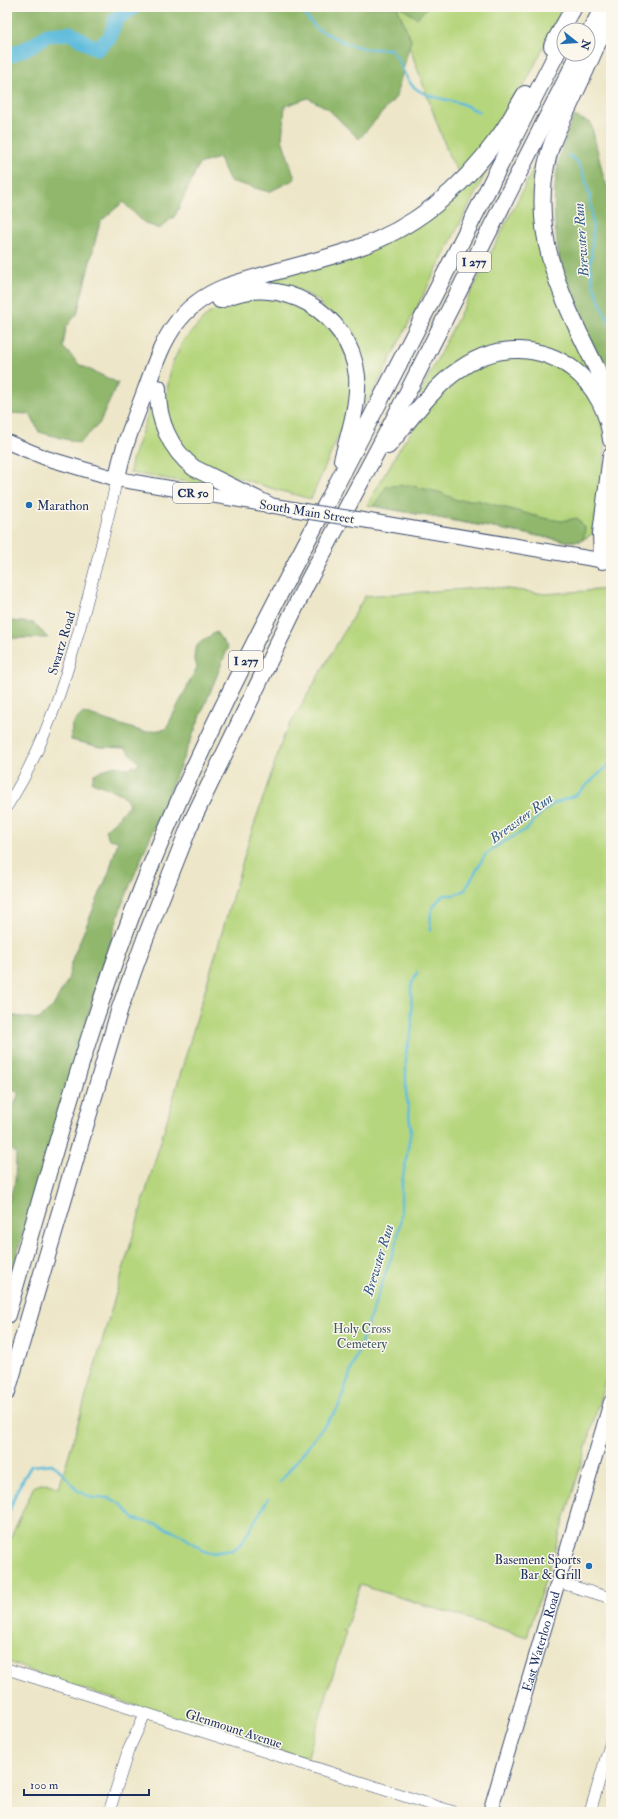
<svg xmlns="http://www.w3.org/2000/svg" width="618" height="1819" font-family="'IM FELL Double Pica',serif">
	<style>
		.green { fill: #b6d67d; stroke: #68826e }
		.forest { fill: #90b76c; stroke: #567365 }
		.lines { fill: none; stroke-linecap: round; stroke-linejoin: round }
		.stream { stroke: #5ebcdc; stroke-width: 2.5 }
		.river { stroke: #5ebcdc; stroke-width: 15 }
		.minor-casing { stroke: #3a4a6e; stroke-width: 12 }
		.major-casing { stroke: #3a4a6e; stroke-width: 16 }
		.highway-casing { stroke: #3a4a6e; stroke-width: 18 }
		.minor { stroke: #fff; stroke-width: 11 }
		.major { stroke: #fff; stroke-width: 14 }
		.highway { stroke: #fff; stroke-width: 16 }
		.major-bridge-casing { stroke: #3a4a6e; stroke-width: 16; stroke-linecap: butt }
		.major-bridge { stroke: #fff; stroke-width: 14 }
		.poi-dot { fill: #1f6fb2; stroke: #fbf7ec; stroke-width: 1.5 }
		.labels { text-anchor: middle; stroke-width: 3; stroke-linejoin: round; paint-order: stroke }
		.shield { fill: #fbf7ec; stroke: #5e6b89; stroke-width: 1 }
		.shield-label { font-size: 12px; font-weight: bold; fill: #1b2f5e }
		.poi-label { font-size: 13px; fill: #1b2f5e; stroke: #fbf7ec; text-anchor: start }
		.street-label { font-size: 13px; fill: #1b2f5e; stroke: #fbf7ec }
		.park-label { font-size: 13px; fill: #425966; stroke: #fbf7ec }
		.water-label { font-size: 14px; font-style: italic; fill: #2f5984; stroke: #fbf7ec }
	</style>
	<rect width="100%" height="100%" fill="#fbf7ec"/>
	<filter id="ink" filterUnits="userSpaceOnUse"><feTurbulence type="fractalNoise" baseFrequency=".025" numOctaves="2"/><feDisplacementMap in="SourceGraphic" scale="8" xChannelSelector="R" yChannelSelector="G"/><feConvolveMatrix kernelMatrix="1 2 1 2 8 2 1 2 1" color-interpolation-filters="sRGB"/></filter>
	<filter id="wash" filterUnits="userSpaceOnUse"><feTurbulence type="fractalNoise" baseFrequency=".012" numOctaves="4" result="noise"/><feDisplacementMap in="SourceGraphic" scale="16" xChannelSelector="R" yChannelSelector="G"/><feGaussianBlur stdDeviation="0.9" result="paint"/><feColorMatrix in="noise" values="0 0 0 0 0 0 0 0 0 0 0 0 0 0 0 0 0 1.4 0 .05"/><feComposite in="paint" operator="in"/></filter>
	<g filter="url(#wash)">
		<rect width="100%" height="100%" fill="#ede6c8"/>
		<g class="green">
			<polygon points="397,7 404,7 403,9 417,17 428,7 564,7 527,80 497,134 461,177 449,156 409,46 411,40"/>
			<polygon points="542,152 538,221 591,368 591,378 502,345 462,358 424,395 419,395"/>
			<polygon points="484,163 490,165 361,416 364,397 319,301 302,291 278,285 253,282 374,249"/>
			<polygon points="256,297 287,301 315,313 342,343 354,375 348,414 311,499 277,490 205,467 184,453 168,425 166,398 171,366 183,341 208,314 236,299"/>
			<polygon points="508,355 541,358 569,372 597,405 606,441 602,483 592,534 581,541 566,541 367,505 403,443 434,401 462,374 481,363"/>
			<polygon points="153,400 155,410 206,481 205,485 130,473 132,460"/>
			<polygon points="493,587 545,594 611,589 611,1361 573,1492 527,1637 360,1585 345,1631 341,1630 346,1632 307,1759 45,1677 7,1661 7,1546 34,1486 46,1483 59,1488 249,840 284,735 365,596"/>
		</g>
		<g class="forest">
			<polygon points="7,7 397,7 411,40 396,97 359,139 327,108 308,98 285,106 282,139 295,179 269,192 230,181 219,158 199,164 175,216 159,229 143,222 123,202 100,222 77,314 66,327 63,347 80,365 118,383 99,424 80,443 39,432 30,414 7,413"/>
			<polygon points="404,7 428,7 417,18 403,9"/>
			<path d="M 574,116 L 591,123 L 603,175 L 611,197 L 611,386 C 595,351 577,316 564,280 C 560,271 560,259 558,250 C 551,201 553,161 574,116 Z"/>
			<polygon points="409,485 439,492 457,500 477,500 543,518 562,521 577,518 585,528 584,537 581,541 566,541 373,506 387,486"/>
			<polygon points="10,621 34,623 48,638 15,638 7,641 7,622"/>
			<path d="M 216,632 L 228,648 L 190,742 L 121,907 L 7,1288 L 7,1206 L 15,1181 L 16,1153 L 7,1147 L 7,1121 L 19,1093 L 7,1085 L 7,1015 L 39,1019 L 52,1008 L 68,980 L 73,957 L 109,872 L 118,841 L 109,839 L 105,830 L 115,821 L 129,804 L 122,794 L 92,782 L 94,774 L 113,766 L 129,768 L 140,764 L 125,748 L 100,747 L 71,740 L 72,724 L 83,713 L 144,732 L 166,729 L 197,667 C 189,645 200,643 216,632 Z"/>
		</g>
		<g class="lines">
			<g class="stream">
				<path d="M 298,7 L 317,29 L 348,44 L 367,49 L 391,49 C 400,59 402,73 411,84 C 422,97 445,99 460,103 C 467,106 473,109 480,112"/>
				<path d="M 568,155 C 589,165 592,209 593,230 C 593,243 590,257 591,270 C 593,290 603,309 611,327"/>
				<path d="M 431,930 C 429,913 431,907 443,895 L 454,895 L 465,890 L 485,855 L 497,846 L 527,829 L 540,814 L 553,804 L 576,795 L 611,763"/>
				<polyline points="280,1482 338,1408 397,1241 401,1217 401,1189 411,1130 406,1092 406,1053 412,1028 411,986 417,972"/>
				<polyline points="7,1518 17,1490 31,1466 52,1464 62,1472 77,1490 92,1498 110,1498 122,1505 134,1519 159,1525 181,1535 204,1551 211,1553 233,1550 242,1543 268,1499"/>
			</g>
			<polyline class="river" points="7,57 33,45 47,35 70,33 97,49 110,37 116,19 134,7"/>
		</g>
	</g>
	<g filter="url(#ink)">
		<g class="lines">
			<defs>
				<g id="minor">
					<path d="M 7,806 C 37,760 55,710 71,658 C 89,599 103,539 117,479"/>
					<polyline points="558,1582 611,1598"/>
					<polyline points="7,1669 454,1812"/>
					<polyline points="109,1812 128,1751 145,1714"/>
					<polyline points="590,1812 611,1741"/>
				</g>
				<g id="major">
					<polyline points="7,442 46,458 117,479 304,511"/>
					<polyline points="369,521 611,562"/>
					<path id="s1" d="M 490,1812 L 611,1402"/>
				</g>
				<g id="highway">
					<path d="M 611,11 C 599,42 585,72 571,102 C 563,119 554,135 549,153 C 524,245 575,319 611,399"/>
					<polyline points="588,36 603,7"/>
					<polyline points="552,46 574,7"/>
					<path d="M 220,300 C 279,271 350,312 357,376 C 359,404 349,434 342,460"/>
					<path d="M 158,388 C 157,420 170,449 194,468 L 269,505"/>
					<path d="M 388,446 C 422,405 460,347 520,350 C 540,351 557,357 573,369 C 594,385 609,413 611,440"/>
					<path d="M 117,479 C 122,448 135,419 146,389 C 154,367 161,344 175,325 C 188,307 205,295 225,287 C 269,272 313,263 357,248 C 415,228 462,188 498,138 C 508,125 516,109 525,94"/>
					<polyline points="602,561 601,533 611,456"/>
					<path d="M 7,1315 C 56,1147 101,976 172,816 C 233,677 307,543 376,408 C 440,286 501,162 564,39"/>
					<polyline points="7,1392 120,1008 145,939 190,825 305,587 394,419 579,54"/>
				</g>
			</defs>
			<use href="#minor" class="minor-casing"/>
			<use href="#major" class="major-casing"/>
			<use href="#highway" class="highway-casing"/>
			<use href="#minor" class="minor"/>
			<use href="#major" class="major"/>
			<use href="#highway" class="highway"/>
			<defs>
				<polyline id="major-bridge" points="304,511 369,521"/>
			</defs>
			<use href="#major-bridge" class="major-bridge-casing"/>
			<use href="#major-bridge" class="major-bridge"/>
		</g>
	</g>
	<g class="poi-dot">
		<circle cx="29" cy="505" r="4"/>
		<circle cx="589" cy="1566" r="4"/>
	</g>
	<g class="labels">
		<g class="shield">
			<rect x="457" y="252" width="34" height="20" rx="3"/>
			<rect x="173" y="483" width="40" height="20" rx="3"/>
			<rect x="229" y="651" width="34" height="20" rx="3"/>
		</g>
		<g class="shield-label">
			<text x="474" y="266">I 277</text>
			<text x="193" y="497">CR 50</text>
			<text x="246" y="665">I 277</text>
		</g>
		<g class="poi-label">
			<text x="37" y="510">Marathon</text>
			<text x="581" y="1564" text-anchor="end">Basement Sports<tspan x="581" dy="15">Bar &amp; Grill</tspan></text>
		</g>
		<g class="street-label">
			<text transform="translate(307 511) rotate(9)" y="5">South Main Street</text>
			<text transform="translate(61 643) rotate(-73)" y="5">Swartz Road</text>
			<text dy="5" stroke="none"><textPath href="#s1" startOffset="178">East Waterloo Road</textPath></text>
			<text transform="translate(234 1728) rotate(18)" y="5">Glenmount Avenue</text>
		</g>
		<g class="park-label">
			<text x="362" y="1333">Holy Cross<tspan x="362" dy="15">Cemetery</tspan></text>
		</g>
		<g class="water-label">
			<text transform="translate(581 240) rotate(-94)" y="5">Brewster Run</text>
			<text transform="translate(521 818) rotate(-36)" y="5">Brewster Run</text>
			<text transform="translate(378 1260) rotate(-73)" y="5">Brewster Run</text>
		</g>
	</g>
	<rect width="618" height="1819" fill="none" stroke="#fbf7ec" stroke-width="24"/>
	<g transform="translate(576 42) rotate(107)"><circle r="19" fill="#fbf7ec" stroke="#a1a7b3"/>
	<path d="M0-3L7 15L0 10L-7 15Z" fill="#1f6fb2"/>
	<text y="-6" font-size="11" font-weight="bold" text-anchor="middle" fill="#1b2f5e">N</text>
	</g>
	<path d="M24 1789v6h125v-6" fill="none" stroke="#1b2f5e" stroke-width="2"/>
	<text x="30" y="1789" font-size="12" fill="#1b2f5e" stroke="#fbf7ec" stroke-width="3" paint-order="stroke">100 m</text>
</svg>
